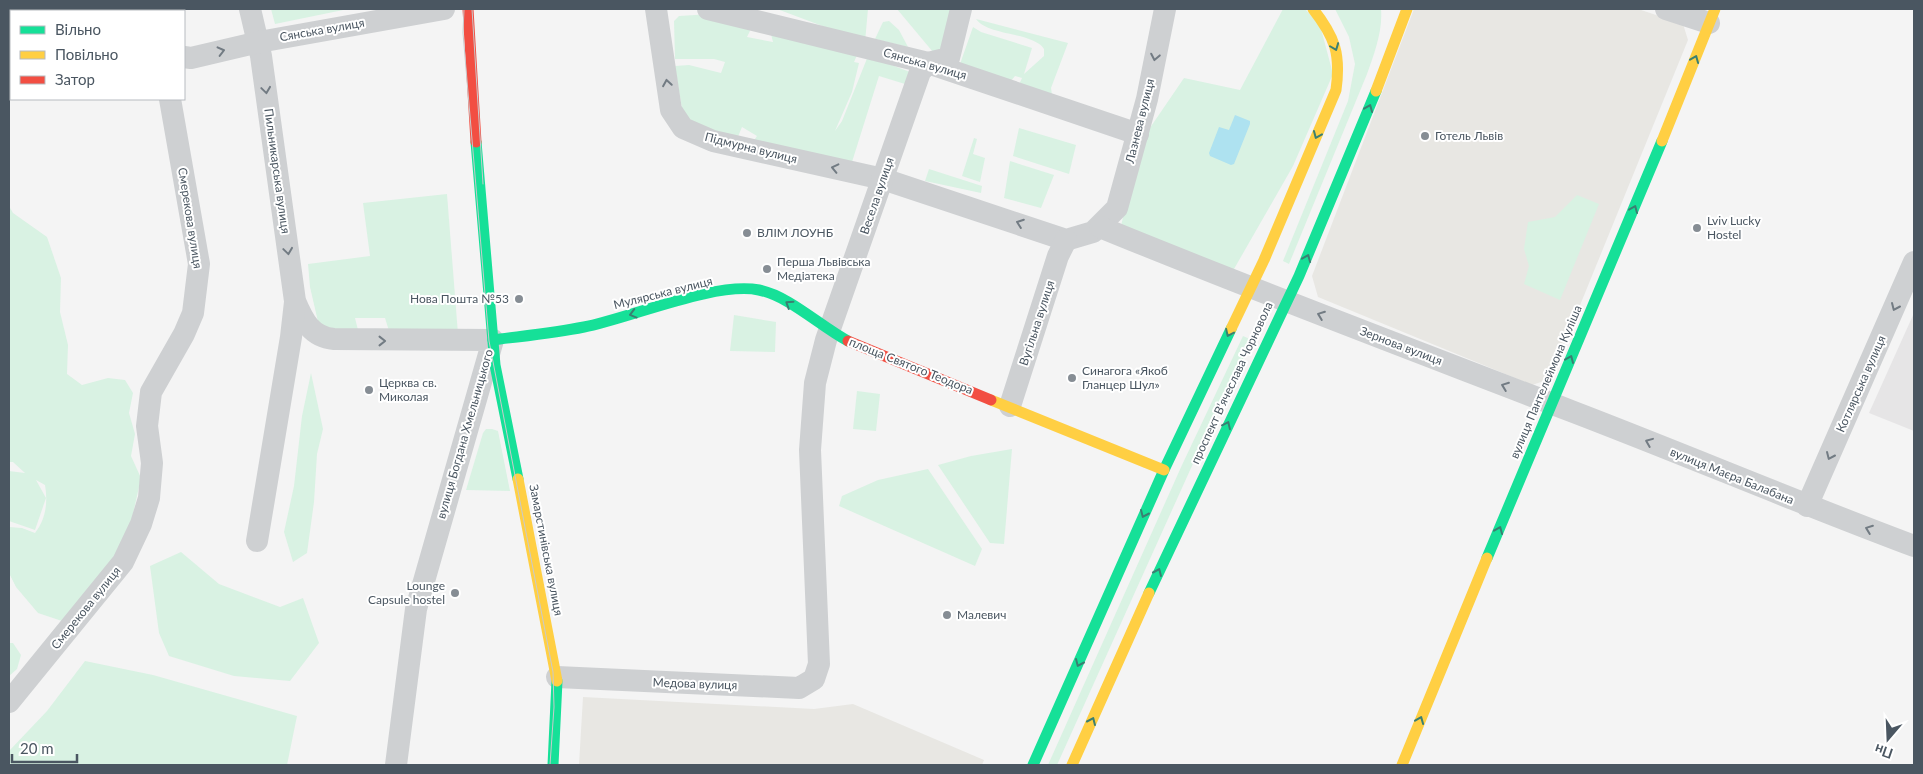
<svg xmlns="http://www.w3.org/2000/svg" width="1923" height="774" font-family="Lato,sans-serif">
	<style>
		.commercial { fill: #e8e7e3 }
		.education { fill: #e6e5e6 }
		.medical { fill: #f1e7e6 }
		.green { fill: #d9f2e3 }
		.water { fill: #aee2f0 }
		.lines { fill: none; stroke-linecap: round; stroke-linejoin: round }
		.street { stroke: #ced0d2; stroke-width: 22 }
		.fast { stroke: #16e098; stroke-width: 11 }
		.slow { stroke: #ffcf43; stroke-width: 11 }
		.jam { stroke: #f24e42; stroke-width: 11 }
		.tram { stroke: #c9cacc; stroke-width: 1 }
		.oneway { stroke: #3a7f72 }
		.oneway2 { stroke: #727b83 }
		.poi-dot { fill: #868d94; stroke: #fff; stroke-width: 2 }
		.labels { text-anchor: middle; stroke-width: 4; stroke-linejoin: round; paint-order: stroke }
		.street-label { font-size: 12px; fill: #4a5661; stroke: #fff }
		.poi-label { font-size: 12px; fill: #4a5661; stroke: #fff; text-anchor: start }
	</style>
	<rect width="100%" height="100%" fill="#f4f4f4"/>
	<g class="commercial">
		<polygon points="1414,9 1638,9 1683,24 1688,40 1550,379 1532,385 1318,297 1312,276"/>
		<polygon points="583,697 814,709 853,704 984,760 982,765 579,765"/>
	</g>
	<polygon class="education" points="1914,313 1914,431 1869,413"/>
	<polygon class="medical" points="9,9 94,9 96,11 11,11 11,75 9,74"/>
	<g class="green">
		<polygon points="271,9 348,9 275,24"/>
		<polygon points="777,9 868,9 865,42"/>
		<polygon points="897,9 954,9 947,50 933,52"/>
		<polygon points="1283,9 1305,9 1320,25 1333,74 1293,166 1230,276 1120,230 1141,141 1184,78 1240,90"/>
		<path d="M 1335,9 L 1381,9 C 1383,31 1374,54 1367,74 L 1289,264 L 1283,261 L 1348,101 L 1355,64 L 1349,37 Z"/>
		<polygon points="743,12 750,31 747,37 773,42 771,34 858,53 854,62 859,63 852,92 835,131 842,121 868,56 910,72 905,84 879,76 852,162 753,142 757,136 742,127 737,139 685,127 675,66 689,65 721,73 725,62 714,59 675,59 674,21 679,16"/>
		<path d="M 976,19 L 1068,43 L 1051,88 L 1052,95 L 1017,89 L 1022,78 L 1015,76 L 1010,82 L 960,64 L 973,27 L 981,32 L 1032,48 L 1024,74 L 1044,56 L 1044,49 C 1033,32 988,36 976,19 Z"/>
		<polygon points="889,21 899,30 908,47 875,39 883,22"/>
		<polygon points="1019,128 1076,145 1069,174 1013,156"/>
		<polygon points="974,138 977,139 973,154 985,158 980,182 962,176"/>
		<polygon points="1010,161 1054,175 1041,208 1004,198"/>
		<polygon points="929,169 982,186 981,193 925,181"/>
		<polygon points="447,194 458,334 390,334 385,318 355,318 359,334 319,326 310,287 308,264 370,256 363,203"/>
		<polygon points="1577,195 1599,204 1560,300 1524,284 1529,266 1524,249 1528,222 1555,217"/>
		<path d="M 9,206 L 13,213 L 47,237 L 61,278 L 60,312 L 68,345 L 67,374 L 82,385 L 108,378 L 125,380 L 133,393 L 129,413 L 135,434 L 131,456 L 141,478 L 133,514 L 133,536 L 71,624 L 38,613 L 16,587 L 9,573 L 9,527 L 22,528 L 35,533 C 46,519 48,502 45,485 L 36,480 L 46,498 L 35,530 L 9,521 L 9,471 L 25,473 L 13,462 L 9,462 Z"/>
		<polygon points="734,315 776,322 775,352 730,351"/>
		<polygon points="1243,336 1252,340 1191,468 1057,765 1048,765 1182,465"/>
		<polygon points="311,373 323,429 317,454 314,502 307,553 293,562 284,532 294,486 302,416"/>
		<polygon points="857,391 880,394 876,431 853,429"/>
		<polygon points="486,429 492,429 498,431 510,491 466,490 483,433"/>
		<polygon points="1012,449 1004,544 990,543 938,465 971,456"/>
		<polygon points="928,469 982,549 975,566 839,506 842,496 878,480"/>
		<polygon points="181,552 219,584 280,607 303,598 319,643 290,681 234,676 169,656 159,633 150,566"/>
		<polygon points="9,643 13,643 21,655 17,669 9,676"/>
		<polygon points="85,661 153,675 297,716 287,765 9,765 9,751 47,711"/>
	</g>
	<polygon class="water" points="1235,115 1250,121 1250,124 1234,164 1231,165 1210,156 1209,153 1219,127 1229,130"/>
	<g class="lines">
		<g class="street">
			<polyline points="98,9 100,11"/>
			<path d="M 250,9 L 261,56 L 295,301 C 303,320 311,337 334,339 L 493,340 L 416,609 L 396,765"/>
			<polyline points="656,9 671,110 683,128 713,141 883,179 1066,240 1093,232 1117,208 1147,99 1165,9"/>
			<polyline points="708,9 928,63 1138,134"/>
			<polyline points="1666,9 1709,23"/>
			<polyline points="184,57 191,58 259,42 444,9"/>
			<path d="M 1100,227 C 1256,291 1413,350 1571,411 C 1686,455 1799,503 1914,546"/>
			<polyline points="1010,406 1058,256 1066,240"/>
			<polyline points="1807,506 1914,262"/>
			<polyline points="257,541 291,337 295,302"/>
			<polyline points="557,677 799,688 814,679 819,664 810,450 815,383 826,340 920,72 928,63 949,58 961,9"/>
			<polyline points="9,702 123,562 141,524 149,498 152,463 147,426 151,392 184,334 193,313 199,264 170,99"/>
		</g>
		<g class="fast">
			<polyline points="476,142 495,365 518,479"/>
			<path d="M 493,340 C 523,336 554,333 584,327 C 630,318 716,281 759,290 C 789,296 820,326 848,341"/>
			<polyline points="1487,558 1662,141"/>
			<polyline points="1149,593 1299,276 1376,91"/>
			<polyline points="553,765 557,681"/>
			<polyline points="1033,765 1164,470 1231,329"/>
		</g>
		<g class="slow">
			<polyline points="1376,91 1407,9"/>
			<polyline points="1662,141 1715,9"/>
			<path d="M 1231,329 L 1264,260 L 1336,90 C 1341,54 1335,37 1313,9"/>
			<polyline points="991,400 1164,470"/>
			<polyline points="518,479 557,681"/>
			<polyline points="1072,765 1149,593"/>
			<polyline points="1402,765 1487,558"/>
		</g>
		<g class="jam">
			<polyline points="468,9 476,142"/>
			<polyline points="848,341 991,400"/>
		</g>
		<g class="tram">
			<polyline points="464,9 463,33 489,341 553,672 554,707 550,765"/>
			<polyline points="472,9 483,184"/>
		</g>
	</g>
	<defs><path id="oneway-chevron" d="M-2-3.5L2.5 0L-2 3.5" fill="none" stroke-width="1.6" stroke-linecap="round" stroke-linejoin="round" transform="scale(1.25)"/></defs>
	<g class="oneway">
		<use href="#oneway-chevron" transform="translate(1335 47) rotate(69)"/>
		<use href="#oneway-chevron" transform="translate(1695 59) rotate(-68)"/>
		<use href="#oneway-chevron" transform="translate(1369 108) rotate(-68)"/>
		<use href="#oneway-chevron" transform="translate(1317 135) rotate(113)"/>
		<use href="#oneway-chevron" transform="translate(1634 209) rotate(-67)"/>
		<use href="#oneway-chevron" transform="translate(1307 258) rotate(-68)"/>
		<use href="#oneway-chevron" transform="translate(789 304) rotate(-147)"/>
		<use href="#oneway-chevron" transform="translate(633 314) rotate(165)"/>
		<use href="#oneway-chevron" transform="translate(1229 333) rotate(115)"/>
		<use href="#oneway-chevron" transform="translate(1570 359) rotate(-67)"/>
		<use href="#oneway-chevron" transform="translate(1227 425) rotate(-65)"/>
		<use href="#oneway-chevron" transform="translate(1144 514) rotate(114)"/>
		<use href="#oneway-chevron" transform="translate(1499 530) rotate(-68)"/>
		<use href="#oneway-chevron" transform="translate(1158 572) rotate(-66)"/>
		<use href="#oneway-chevron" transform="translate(1079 663) rotate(114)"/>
		<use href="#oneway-chevron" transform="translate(1420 720) rotate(-68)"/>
		<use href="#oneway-chevron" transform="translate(1092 721) rotate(-66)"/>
	</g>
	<g class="oneway2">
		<use href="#oneway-chevron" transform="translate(221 51) rotate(-14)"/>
		<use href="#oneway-chevron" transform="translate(1155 57) rotate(101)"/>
		<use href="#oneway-chevron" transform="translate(667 83) rotate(-99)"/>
		<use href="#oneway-chevron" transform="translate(266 90) rotate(82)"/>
		<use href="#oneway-chevron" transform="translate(835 168) rotate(-167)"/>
		<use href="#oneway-chevron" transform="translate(1020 223) rotate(-160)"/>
		<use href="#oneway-chevron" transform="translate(288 251) rotate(82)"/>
		<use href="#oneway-chevron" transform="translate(1895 307) rotate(114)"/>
		<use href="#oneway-chevron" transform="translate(1321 315) rotate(-159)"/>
		<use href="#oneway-chevron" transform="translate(382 341)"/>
		<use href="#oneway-chevron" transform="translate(1505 386) rotate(-159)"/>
		<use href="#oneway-chevron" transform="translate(1649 442) rotate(-158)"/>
		<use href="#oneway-chevron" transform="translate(1830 456) rotate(114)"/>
		<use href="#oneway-chevron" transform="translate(1869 529) rotate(-159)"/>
	</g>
	<g class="poi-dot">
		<circle cx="1425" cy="136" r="5"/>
		<circle cx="1697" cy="228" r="5"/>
		<circle cx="747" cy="233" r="5"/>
		<circle cx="767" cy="269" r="5"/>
		<circle cx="519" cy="299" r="5"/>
		<circle cx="1072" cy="378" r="5"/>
		<circle cx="369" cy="390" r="5"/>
		<circle cx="455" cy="593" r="5"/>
		<circle cx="947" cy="615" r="5"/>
	</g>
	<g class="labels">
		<g class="street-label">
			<text transform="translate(322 30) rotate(-10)" y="4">Сянська вулиця</text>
			<text transform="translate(925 64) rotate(16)" y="4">Сянська вулиця</text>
			<text transform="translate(1140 121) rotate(-76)" y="4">Лазнева вулиця</text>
			<text transform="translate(751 148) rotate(14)" y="4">Підмурна вулиця</text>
			<text transform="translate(277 171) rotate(82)" y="4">Пильникарська вулиця</text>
			<text transform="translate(877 196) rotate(-71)" y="4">Весела вулиця</text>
			<text transform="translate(190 218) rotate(81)" y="4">Смерекова вулиця</text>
			<text transform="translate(663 293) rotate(-14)" y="4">Мулярська вулиця</text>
			<text transform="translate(1037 323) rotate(-72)" y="4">Вугільна вулиця</text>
			<text transform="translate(1401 346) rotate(21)" y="4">Зернова вулиця</text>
			<text transform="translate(911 366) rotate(22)" y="4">площа Святого Теодора</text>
			<text transform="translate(1546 382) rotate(-67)" y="4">вулиця Пантелеймона Куліша</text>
			<text transform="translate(1232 383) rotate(-65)" y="4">проспект Вʼячеслава Чорновола</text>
			<text transform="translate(1861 384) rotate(-66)" y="4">Котлярська вулиця</text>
			<text transform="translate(465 434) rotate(-74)" y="4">вулиця Богдана Хмельницького</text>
			<text transform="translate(1732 476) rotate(22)" y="4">вулиця Маєра Балабана</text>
			<text transform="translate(546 550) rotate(79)" y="4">Замарстинівська вулиця</text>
			<text transform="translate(86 608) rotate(-51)" y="4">Смерекова вулиця</text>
			<text transform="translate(695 684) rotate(2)" y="4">Медова вулиця</text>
		</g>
		<g class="poi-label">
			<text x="1435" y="140">Готель Львів</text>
			<text x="1707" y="225">Lviv Lucky<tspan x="1707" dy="14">Hostel</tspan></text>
			<text x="757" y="237">ВЛІМ ЛОУНБ</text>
			<text x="777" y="266">Перша Львівська<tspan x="777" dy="14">Медіатека</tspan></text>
			<text x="509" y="303" text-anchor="end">Нова Пошта №53</text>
			<text x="1082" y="375">Синагога «Якоб<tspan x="1082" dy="14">Гланцер Шул»</tspan></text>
			<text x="379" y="387">Церква св.<tspan x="379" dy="14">Миколая</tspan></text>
			<text x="445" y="590" text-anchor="end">Lounge<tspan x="445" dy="14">Capsule hostel</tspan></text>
			<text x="957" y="619">Малевич</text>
		</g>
	</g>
	<rect width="1923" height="774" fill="none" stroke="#4a5661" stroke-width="20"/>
	<rect x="10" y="10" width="175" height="90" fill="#ffffff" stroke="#b7bbc0"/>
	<rect x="20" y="26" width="25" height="8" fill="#16e098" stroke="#b7bbc0"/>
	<text x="55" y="35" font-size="15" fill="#4a5661">Вільно</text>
	<rect x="20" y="51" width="25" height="8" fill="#ffcf43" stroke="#b7bbc0"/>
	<text x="55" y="60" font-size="15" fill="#4a5661">Повільно</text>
	<rect x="20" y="76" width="25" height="8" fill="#f24e42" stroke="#b7bbc0"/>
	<text x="55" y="85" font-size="15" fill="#4a5661">Затор</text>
	<g transform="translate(1888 739) rotate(199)" stroke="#ffffff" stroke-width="4" paint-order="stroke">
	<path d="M0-4L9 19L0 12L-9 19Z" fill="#4a5661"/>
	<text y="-8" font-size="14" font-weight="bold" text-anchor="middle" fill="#4a5661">Пн</text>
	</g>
	<path d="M12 754v8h65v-8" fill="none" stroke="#4a5661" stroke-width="2.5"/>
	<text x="20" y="754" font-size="15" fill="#4a5661" stroke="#ffffff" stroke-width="4" paint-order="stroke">20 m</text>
</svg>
